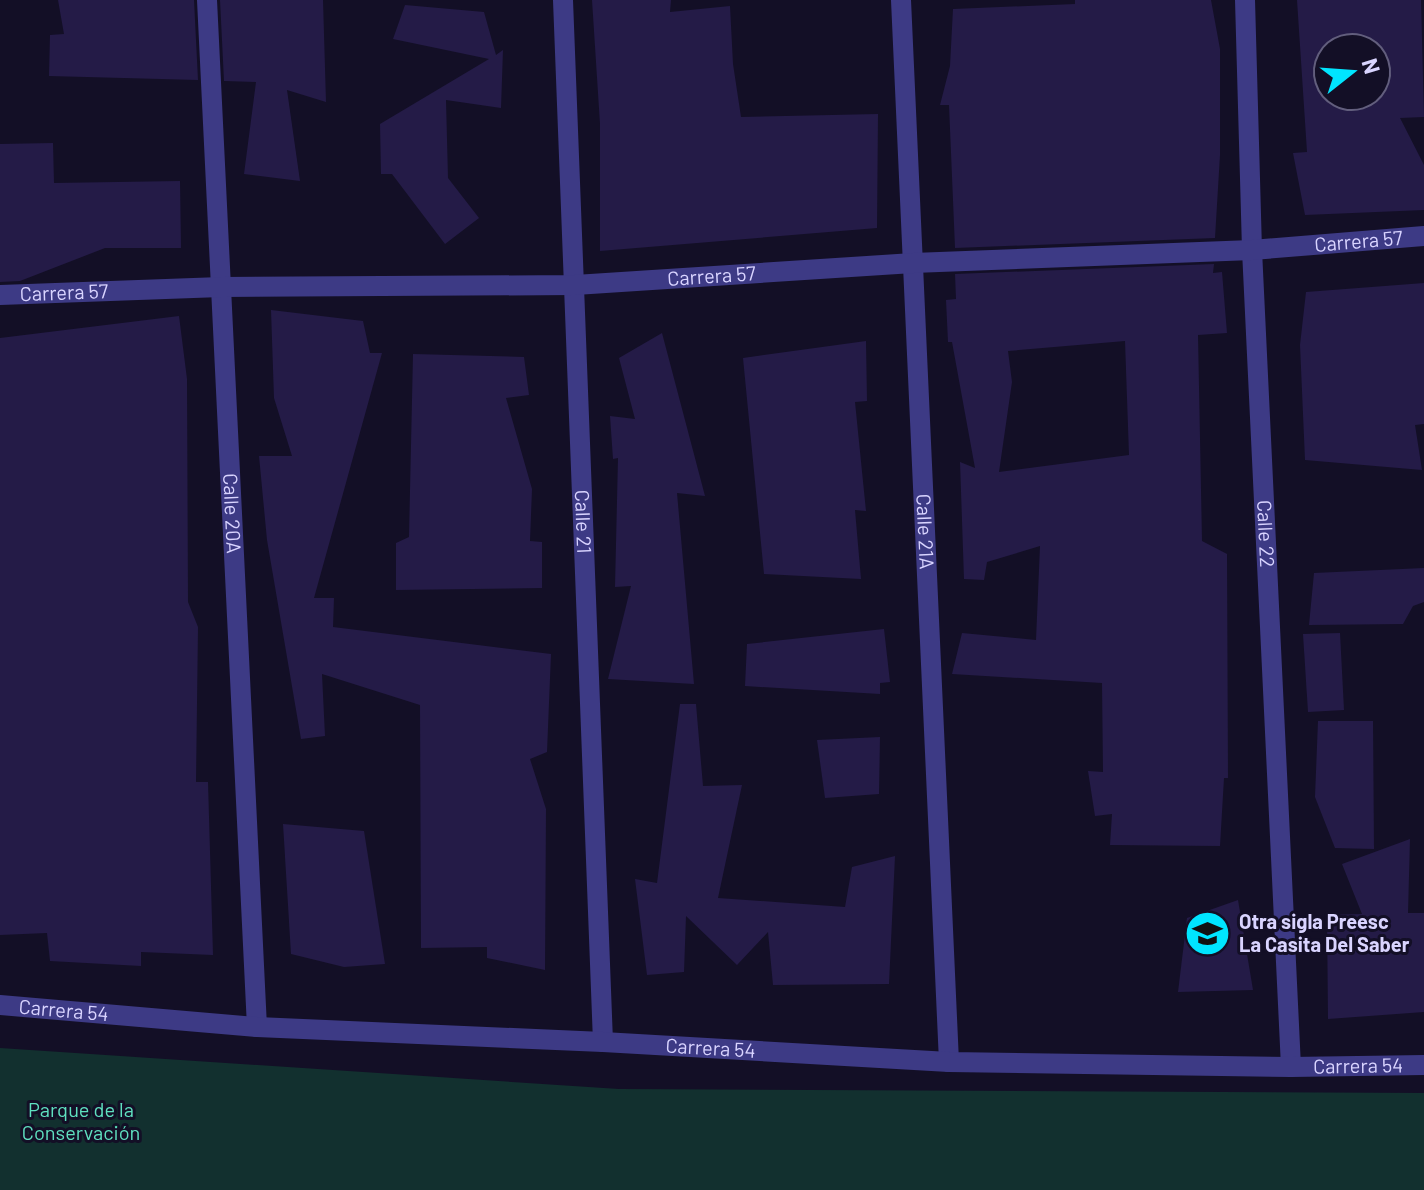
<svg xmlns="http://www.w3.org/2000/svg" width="1424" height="1190" font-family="Barlow,sans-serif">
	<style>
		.green { fill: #12302f }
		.building { fill: #241b47; fill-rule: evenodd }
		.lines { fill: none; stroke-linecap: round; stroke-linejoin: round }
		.minor { stroke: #3d3a85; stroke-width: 20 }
		.labels { text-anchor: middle; stroke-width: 6; stroke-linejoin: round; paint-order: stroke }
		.street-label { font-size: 20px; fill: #d9d4ff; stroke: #130f26 }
		.poi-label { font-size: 20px; font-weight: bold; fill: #d9d4ff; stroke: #130f26; text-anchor: start }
		.park-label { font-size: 20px; fill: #5fe0c0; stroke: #130f26 }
	</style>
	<rect width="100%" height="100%" fill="#130f26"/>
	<polygon class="green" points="0,1048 619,1089 1424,1093 1424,1190 0,1190"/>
	<g class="building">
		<polygon points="58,0 194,0 198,80 49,76 50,35 64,34"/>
		<polygon points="220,0 323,0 326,102 287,90 300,181 244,174 256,82 224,81"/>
		<polygon points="592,0 671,0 670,12 730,6 733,64 741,117 878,114 877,228 600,251 600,124"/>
		<polygon points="1075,0 1211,0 1220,49 1220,155 1215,238 955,248 949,105 940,105 950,66 953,9 1075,4"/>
		<path d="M 1297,0 L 1421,0 L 1424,117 L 1400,118 L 1424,165 L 1424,210 L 1305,215 L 1293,153 L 1307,152 ZM 1328,48 L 1376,48 L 1376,96 L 1328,96 Z"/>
		<polygon points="405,5 484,12 496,55 503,50 501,108 446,100 448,178 479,218 445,244 392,174 381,174 380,124 489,59 393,39"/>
		<polygon points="53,143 54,183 180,181 181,248 105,248 20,281 0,282 0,144"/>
		<path d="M 1214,264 L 1213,273 L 1222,272 L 1227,333 L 1198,335 L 1202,541 L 1227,554 L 1228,778 L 1224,778 L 1220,846 L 1110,845 L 1112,814 L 1095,816 L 1088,771 L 1103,772 L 1102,683 L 952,674 L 962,633 L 1036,640 L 1040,546 L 987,562 L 984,580 L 964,579 L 960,462 L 975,468 L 952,342 L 948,342 L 946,300 L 956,299 L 955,274 ZM 1125,341 L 1129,455 L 999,472 L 1012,382 L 1008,351 Z"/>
		<polygon points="1424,283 1424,424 1415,425 1422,470 1305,460 1300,345 1306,292"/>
		<polygon points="271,310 363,321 370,353 382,353 314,598 334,598 333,627 551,654 547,752 530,759 546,809 545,970 487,958 487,947 421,948 420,705 322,674 325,736 301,739 267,540 259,456 292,456 274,398"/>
		<polygon points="179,316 187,379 188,602 198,627 196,782 208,782 213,955 141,952 141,966 50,961 47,933 0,935 0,338"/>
		<polygon points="662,333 705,496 677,493 694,684 608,679 631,586 615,587 618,458 613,459 610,416 635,419 619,358"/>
		<polygon points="866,341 867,401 855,402 866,511 855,510 861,579 764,574 743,358"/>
		<polygon points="413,354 524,357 529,395 506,398 532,489 530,541 542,542 542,588 396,590 396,543 409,537"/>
		<polygon points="1424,568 1424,602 1413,606 1403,624 1309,625 1314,573"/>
		<polygon points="884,629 890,682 880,683 880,694 745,686 747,644"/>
		<polygon points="1340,633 1344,710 1308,712 1303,634"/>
		<polygon points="680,704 696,704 703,786 742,785 718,898 845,907 852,867 895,856 889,984 773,985 768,932 737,965 686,916 684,972 647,975 635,879 657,883"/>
		<polygon points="1318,721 1373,721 1374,849 1335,848 1315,797"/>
		<polygon points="880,737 879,794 825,798 817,740"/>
		<polygon points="283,824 364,831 385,964 344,967 291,954"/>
		<polygon points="1410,839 1408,913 1424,913 1424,1012 1328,1019 1327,915 1362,914 1342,864"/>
		<polygon points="1238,900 1253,990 1178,992 1187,918"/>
	</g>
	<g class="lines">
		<g class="minor">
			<path id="s1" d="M 207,0 L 257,1027"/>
			<path id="s2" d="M 563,0 L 603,1042"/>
			<path id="s3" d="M 901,0 L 949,1062"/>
			<path id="s4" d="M 1245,0 L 1252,250 L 1291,1067"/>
			<path id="s5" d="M 0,295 L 221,287 L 575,285 L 913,263 L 1252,250 L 1424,236"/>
			<path id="s6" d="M 0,1005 L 257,1027 L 603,1042 L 949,1062 L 1291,1067 L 1424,1065"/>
		</g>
	</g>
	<defs>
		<symbol id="school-disc" viewBox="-11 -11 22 22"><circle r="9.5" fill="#00e5ff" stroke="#130f26"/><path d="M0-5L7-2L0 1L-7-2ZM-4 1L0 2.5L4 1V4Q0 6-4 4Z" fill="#111"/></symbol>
	</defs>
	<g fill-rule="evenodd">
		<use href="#school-disc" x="1182" y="908" width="51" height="51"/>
	</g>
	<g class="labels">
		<g class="street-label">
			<text dy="7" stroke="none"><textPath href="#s5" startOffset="1360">Carrera 57</textPath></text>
			<text dy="7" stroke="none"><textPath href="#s5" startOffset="712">Carrera 57</textPath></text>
			<text dy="7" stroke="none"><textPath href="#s5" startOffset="64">Carrera 57</textPath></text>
			<text dy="7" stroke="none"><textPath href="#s1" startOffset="514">Calle 20A</textPath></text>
			<text dy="7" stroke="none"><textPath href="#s2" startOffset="522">Calle 21</textPath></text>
			<text dy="7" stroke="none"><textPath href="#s3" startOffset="532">Calle 21A</textPath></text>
			<text dy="7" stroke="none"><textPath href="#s4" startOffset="534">Calle 22</textPath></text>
			<text dy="7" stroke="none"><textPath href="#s6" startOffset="64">Carrera 54</textPath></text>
			<text dy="7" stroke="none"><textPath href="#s6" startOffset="712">Carrera 54</textPath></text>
			<text dy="7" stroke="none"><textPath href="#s6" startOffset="1360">Carrera 54</textPath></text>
		</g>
		<g class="poi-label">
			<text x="1239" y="929">Otra sigla Preesc<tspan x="1239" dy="23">La Casita Del Saber</tspan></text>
		</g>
		<g class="park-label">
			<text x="81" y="1117">Parque de la<tspan x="81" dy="23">Conservación</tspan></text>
		</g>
	</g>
	<g transform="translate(1352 72) rotate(73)"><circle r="38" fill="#130f26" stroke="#625e7d" stroke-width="2"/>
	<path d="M0-6L14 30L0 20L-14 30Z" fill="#00e5ff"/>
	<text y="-12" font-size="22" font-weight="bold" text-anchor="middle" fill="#d9d4ff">N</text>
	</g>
</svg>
